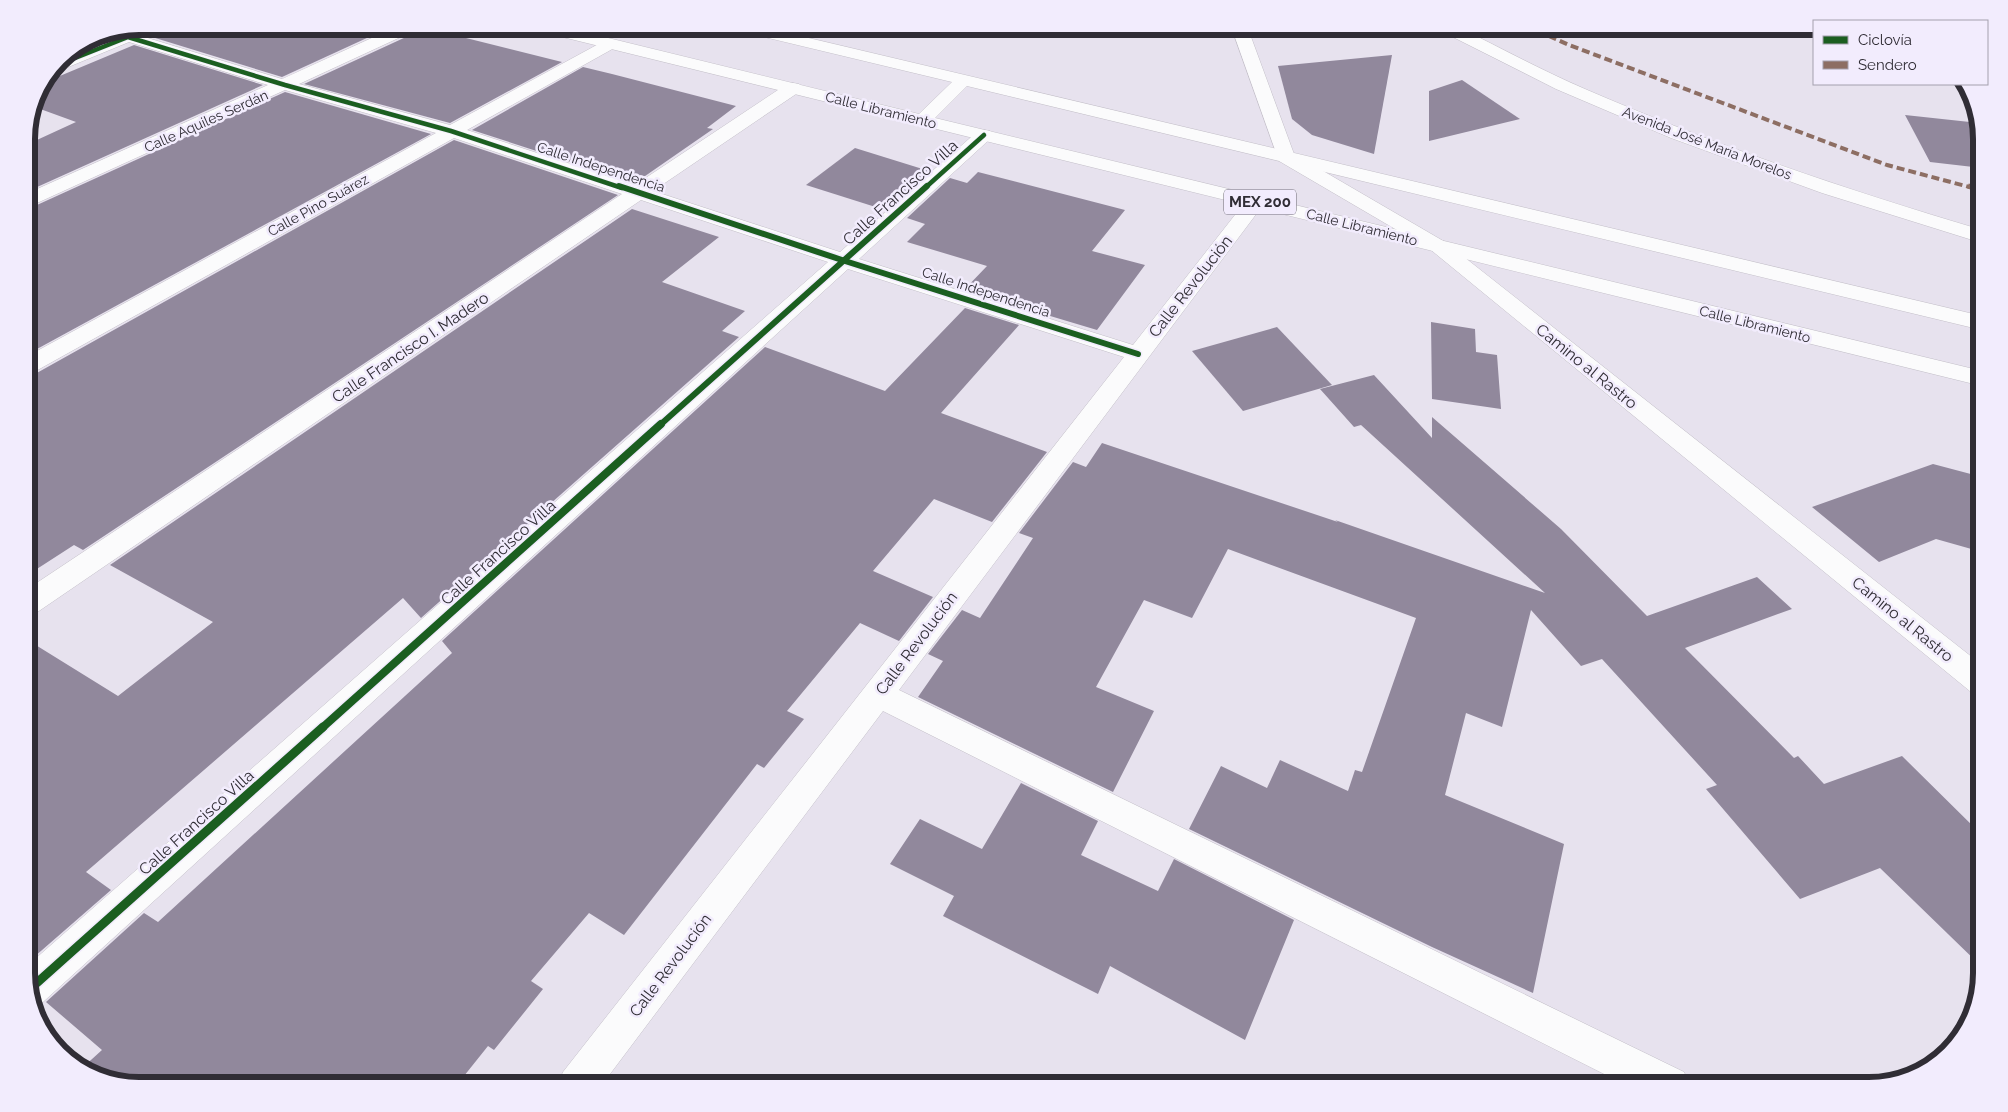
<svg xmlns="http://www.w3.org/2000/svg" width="2008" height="1112" font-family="Raleway,sans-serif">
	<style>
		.building { fill: #91889c }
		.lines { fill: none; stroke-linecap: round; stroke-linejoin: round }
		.street-casing { stroke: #c3bfc8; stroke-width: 1 }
		.secondary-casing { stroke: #c3bfc8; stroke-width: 1 }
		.primary-casing { stroke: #c3bfc8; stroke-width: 1 }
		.highway-casing { stroke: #c3bfc8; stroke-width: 1 }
		.street { fill: #fbfbfc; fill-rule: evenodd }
		.secondary { fill: #fbfbfc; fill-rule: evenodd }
		.primary { fill: #fbfbfc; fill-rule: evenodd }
		.highway { fill: #fbfbfc; fill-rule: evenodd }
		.quiet-far1 { stroke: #8d6e63; stroke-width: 4; stroke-dasharray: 8 4; stroke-linecap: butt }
		.quiet { stroke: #8d6e63; stroke-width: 5; stroke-dasharray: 10 5; stroke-linecap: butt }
		.cycleway-far3-casing { stroke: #f2ecfd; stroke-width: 6 }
		.cycleway-far2-casing { stroke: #f2ecfd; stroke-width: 9 }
		.cycleway-far1-casing { stroke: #f2ecfd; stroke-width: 11 }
		.cycleway-casing { stroke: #f2ecfd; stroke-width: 12 }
		.cycleway-far3 { stroke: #1b5e20; stroke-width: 4.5 }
		.cycleway-far2 { stroke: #1b5e20; stroke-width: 6 }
		.cycleway-far1 { stroke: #1b5e20; stroke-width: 8 }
		.cycleway { stroke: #1b5e20; stroke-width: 9 }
		.labels { text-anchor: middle; stroke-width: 5; stroke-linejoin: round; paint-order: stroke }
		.far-street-label { font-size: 14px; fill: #302d35; stroke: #f2ecfd }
		.shield { fill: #f2ecfd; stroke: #6a6671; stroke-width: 1 }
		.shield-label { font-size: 15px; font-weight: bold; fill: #302d35 }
		.street-label { font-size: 16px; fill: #302d35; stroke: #f2ecfd }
		.rim { fill: none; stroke: #302d35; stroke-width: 6 }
	</style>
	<rect width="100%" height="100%" fill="#e7e2ee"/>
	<g class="building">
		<polygon points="179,26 393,26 282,77 152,37"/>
		<polygon points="422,27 562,62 450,123 304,84 419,31"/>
		<polygon points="134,45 263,85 26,192 26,145 76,122 32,106 35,96 43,83"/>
		<polygon points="1392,55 1374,154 1312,135 1292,119 1278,66"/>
		<polygon points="583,67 612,74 736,106 707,128 713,129 635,183 472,130"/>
		<polygon points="1462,80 1520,119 1429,141 1429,91"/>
		<polygon points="285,92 431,134 26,355 26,210"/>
		<polygon points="1905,115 1979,123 1982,132 1982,168 1930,162"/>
		<polygon points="454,140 618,195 83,550 74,545 26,576 26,376 35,374"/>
		<polygon points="855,148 929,171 885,210 806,185"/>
		<polygon points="978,172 1125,210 1092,251 1145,265 1097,330 964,290 987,266 907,242 925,224 907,218 950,178 967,183"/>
		<polygon points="632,209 719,237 662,282 745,311 722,331 739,337 421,618 403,598 86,872 111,890 26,964 26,639 118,696 213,622 110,565"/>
		<polygon points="965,308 1019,325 941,413 1047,452 992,522 934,499 873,571 933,597 899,641 860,623 787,711 804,719 764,768 757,764 624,935 589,913 531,981 543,989 494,1050 488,1046 456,1086 139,1086 81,1069 102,1050 46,1002 144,913 158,922 452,653 442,641 765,347 885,391"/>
		<polygon points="1431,322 1475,329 1476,352 1497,355 1501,409 1432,399"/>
		<polygon points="1277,327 1332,385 1243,411 1192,351"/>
		<polygon points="1374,375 1432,438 1432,417 1561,529 1647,616 1757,577 1792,609 1685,648 1794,758 1798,756 1824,784 1902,756 1982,835 1982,967 1880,868 1800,899 1706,789 1717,785 1602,659 1581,666 1531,610 1502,727 1466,713 1445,795 1564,844 1533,993 1432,947 1189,829 1221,766 1267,788 1280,760 1348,791 1355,770 1362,772 1416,618 1228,549 1192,618 1144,600 1096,687 1154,711 1113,792 918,697 943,661 928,654 962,610 980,618 1033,538 1019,533 1073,462 1086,467 1102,443 1338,522 1335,520 1545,593 1361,425 1354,427 1320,389"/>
		<polygon points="1933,464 1982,477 1982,552 1936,539 1879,562 1812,507"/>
		<polygon points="1021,783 1098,821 1081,855 1158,891 1174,859 1294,920 1245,1040 1110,966 1098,994 943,916 954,896 890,864 920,819 982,849"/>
	</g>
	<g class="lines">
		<defs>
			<polygon id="street" points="398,26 420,26 418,29 299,84 450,125 604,41 616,41 618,44 616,47 467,130 635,185 787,84 793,83 799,84 802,88 799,92 653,191 840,252 978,131 984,130 990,131 993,135 990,139 859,259 1133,345 1249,197 1256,195 1263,197 1266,201 1263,205 899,690 1684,1072 1690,1086 1628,1086 883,711 601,1086 557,1086 563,1072 1124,357 848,269 43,1002 35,1005 26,980 26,967 828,262 641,200 36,613 26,616 26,590 622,194 454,138 34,372 26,374 26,357 436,133 285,90 26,208 26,194 268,85 129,42 61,70 52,70 62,57 128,32 282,79"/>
			<polygon id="secondary" points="1231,26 1247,26 1294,154 1445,242 1982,665 1982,695 1971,692 1431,250 1279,161"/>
			<path id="primary" d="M 1435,26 L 1456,26 C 1499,47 1541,70 1585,89 C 1714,145 1847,190 1982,230 L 1982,243 L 1822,193 L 1671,138 L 1556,89 L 1437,29 Z"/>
			<polygon id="highway" points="530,26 559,26 919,114 952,82 731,29 729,26 758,26 1982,316 1982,330 967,86 935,118 1982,371 1982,386 538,31 532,29"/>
		</defs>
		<use href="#street" class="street-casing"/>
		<use href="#secondary" class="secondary-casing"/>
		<use href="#primary" class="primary-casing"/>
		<use href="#highway" class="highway-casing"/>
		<use href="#street" class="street"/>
		<use href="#secondary" class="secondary"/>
		<use href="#primary" class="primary"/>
		<use href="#highway" class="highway"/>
		<polyline class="quiet-far1" points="1527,26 1569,45 1887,165 1973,188"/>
		<polyline class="quiet" points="1968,186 1982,190"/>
		<defs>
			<g id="cycleway-far3">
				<polyline points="55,66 128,37 285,85 451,131 622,188"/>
				<polyline points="925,188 984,135"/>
			</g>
			<g id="cycleway-far2">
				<polyline points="619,186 845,261 1138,354"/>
				<polyline points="660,425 927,186"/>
			</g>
			<polyline id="cycleway-far1" points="322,728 661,424"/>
			<polyline id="cycleway" points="30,989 323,727"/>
		</defs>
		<use href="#cycleway-far3" class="cycleway-far3-casing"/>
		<use href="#cycleway-far2" class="cycleway-far2-casing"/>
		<use href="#cycleway-far1" class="cycleway-far1-casing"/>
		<use href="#cycleway" class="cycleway-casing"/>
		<use href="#cycleway-far3" class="cycleway-far3"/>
		<use href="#cycleway-far2" class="cycleway-far2"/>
		<use href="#cycleway-far1" class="cycleway-far1"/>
		<use href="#cycleway" class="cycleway"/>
	</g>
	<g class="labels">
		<g class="far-street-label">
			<text transform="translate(881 110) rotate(14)" y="5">Calle Libramiento</text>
			<text transform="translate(206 121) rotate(-24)" y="5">Calle Aquiles Serdán</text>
			<text transform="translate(1707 143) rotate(21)" y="5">Avenida José María Morelos</text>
			<text transform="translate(601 167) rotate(18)" y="5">Calle Independencia</text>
			<text transform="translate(318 205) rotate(-29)" y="5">Calle Pino Suárez</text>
			<text transform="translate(1362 227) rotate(14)" y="5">Calle Libramiento</text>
			<text transform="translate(986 292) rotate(18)" y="5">Calle Independencia</text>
			<text transform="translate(1755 324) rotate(14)" y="5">Calle Libramiento</text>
		</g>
		<rect class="shield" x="1224" y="189.5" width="72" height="25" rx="4"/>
		<g class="shield-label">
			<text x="1260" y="207">MEX 200</text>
		</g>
		<g class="street-label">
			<text transform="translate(900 192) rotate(-42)" y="6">Calle Francisco Villa</text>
			<text transform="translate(1190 286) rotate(-52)" y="6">Calle Revolución</text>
			<text transform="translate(410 347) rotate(-34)" y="6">Calle Francisco I. Madero</text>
			<text transform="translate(1587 366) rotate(39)" y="6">Camino al Rastro</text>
			<text transform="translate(498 552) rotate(-42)" y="6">Calle Francisco Villa</text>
			<text transform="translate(1903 619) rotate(39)" y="6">Camino al Rastro</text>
			<text transform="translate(916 643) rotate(-53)" y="6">Calle Revolución</text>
			<text transform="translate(196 822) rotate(-42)" y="6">Calle Francisco Villa</text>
			<text transform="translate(670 965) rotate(-53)" y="6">Calle Revolución</text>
		</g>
	</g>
	<path d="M0 0H2008V1112H0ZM139 35H1869A104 104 0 0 1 1973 139V973A104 104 0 0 1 1869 1077H139A104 104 0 0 1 35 973V139A104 104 0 0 1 139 35Z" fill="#f2ecfd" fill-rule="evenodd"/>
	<path class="rim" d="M139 35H1869A104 104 0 0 1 1973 139V973A104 104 0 0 1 1869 1077H139A104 104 0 0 1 35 973V139A104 104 0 0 1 139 35Z"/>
	<rect x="1813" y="20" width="175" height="65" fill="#f2ecfd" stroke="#a4a0ad"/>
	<rect x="1823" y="36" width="25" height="8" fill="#1b5e20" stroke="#a4a0ad"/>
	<text x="1858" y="45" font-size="15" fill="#302d35">Ciclovía</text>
	<rect x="1823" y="61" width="25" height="8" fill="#8d6e63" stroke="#a4a0ad"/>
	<text x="1858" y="70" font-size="15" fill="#302d35">Sendero</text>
</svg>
